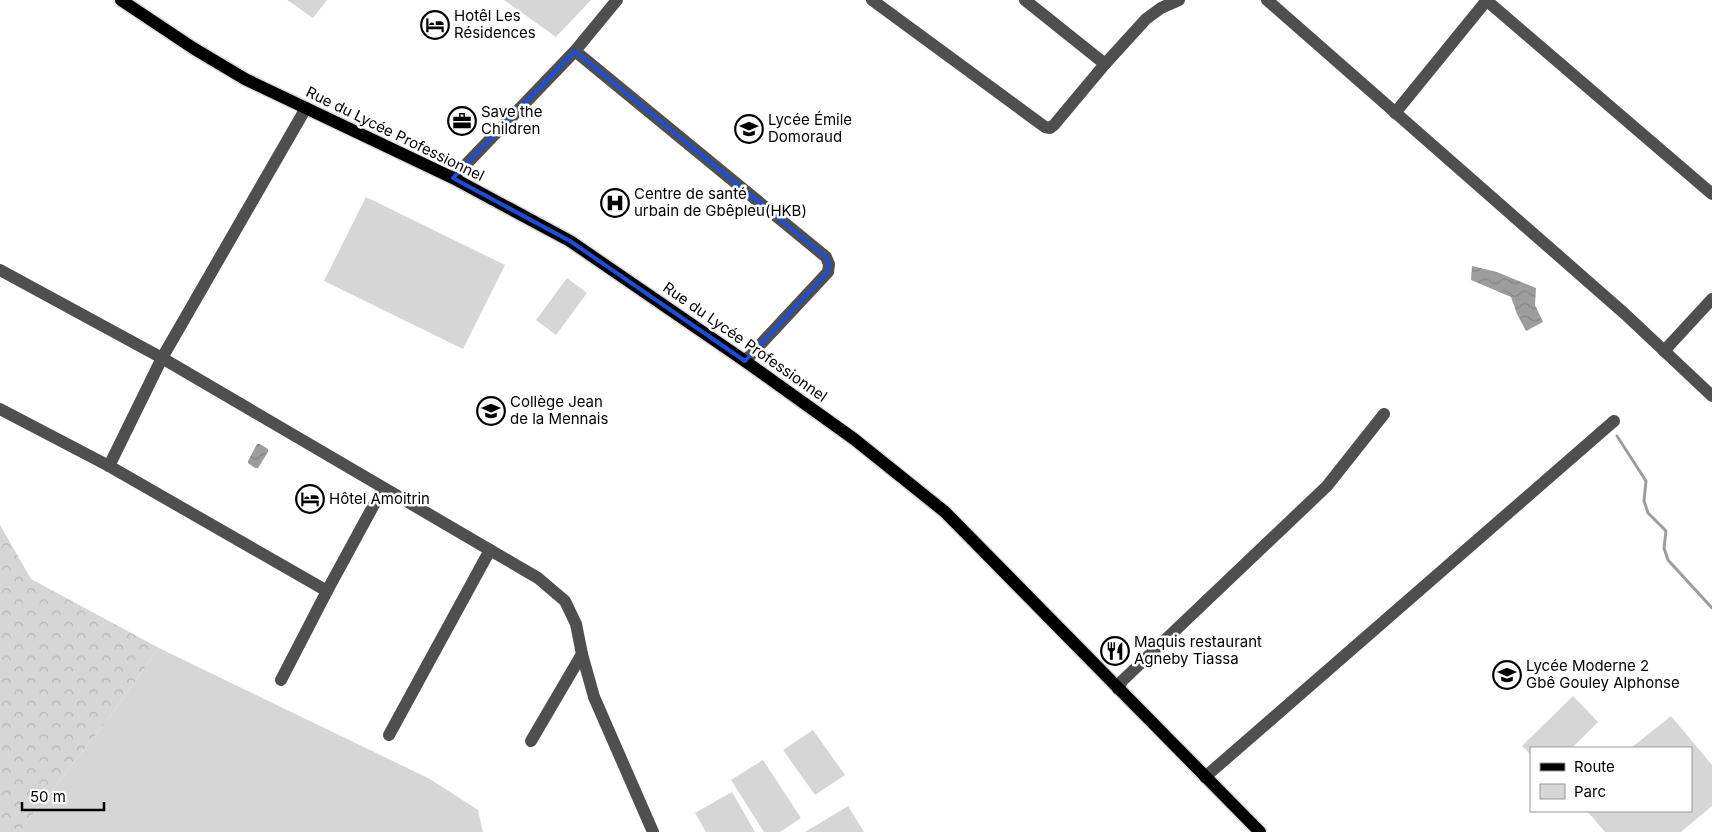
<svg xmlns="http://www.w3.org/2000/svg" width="1712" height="832" font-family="Inter,sans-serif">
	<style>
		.green { fill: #d6d6d6 }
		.forest { fill: url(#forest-crowns) }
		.water { fill: url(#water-waves) }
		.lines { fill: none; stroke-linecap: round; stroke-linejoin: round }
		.stream { stroke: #9d9d9d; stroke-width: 3 }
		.major-casing { stroke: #dbdbdb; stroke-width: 15 }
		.minor { stroke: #4f4f4f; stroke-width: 12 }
		.major { stroke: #000; stroke-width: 12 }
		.marked { fill: none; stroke: #1d4ed8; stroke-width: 4; stroke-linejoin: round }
		.labels { text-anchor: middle; stroke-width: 5; stroke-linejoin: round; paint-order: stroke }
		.poi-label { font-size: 15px; fill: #000; stroke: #fff; text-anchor: start }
		.street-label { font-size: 15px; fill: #000; stroke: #fff }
	</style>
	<defs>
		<pattern id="forest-crowns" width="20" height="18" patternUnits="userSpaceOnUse" patternTransform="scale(1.25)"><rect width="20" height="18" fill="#d6d6d6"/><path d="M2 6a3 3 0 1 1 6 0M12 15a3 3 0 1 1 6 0" fill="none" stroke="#b6b6b6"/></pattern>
		<pattern id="water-waves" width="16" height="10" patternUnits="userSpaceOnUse" patternTransform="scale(1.25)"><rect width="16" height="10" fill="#9d9d9d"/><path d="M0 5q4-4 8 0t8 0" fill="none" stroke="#858585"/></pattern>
	</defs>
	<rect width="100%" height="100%" fill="#fff"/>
	<g class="green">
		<polygon points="287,0 327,0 313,18"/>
		<polygon points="504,0 591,0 556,37"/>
		<polygon points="366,197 505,265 463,349 324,281"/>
		<polygon points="567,278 587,293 556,335 536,320"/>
		<polygon points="159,648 430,779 478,810 483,832 19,832 105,723"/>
		<polygon points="1573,696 1598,722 1572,748 1531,748 1531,755 1522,746"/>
		<polygon points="1671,716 1712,765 1712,806 1681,832 1605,832 1587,811 1691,811 1691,748 1631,748"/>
		<polygon points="813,730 845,775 815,795 783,750"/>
		<polygon points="763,760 801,818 780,832 764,832 731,780"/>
		<polygon points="732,792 755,832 706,832 695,813"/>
		<polygon points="848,806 864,832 805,832"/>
	</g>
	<polygon class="forest" points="0,525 31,579 159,648 105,723 19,832 0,832"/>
	<g class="water">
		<polygon points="1472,266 1497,272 1536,288 1535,305 1543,322 1526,331 1517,314 1511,297 1471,280"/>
		<polygon points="257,444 260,444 268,449 268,452 258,468 255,468 248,463 248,461"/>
	</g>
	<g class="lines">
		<polyline class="stream" points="1617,436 1646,481 1644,501 1648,513 1666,531 1664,548 1668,560 1712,608"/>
		<defs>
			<polyline id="major" points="121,0 193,48 245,79 453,178 570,241 745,361 854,439 945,512 1260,832"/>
		</defs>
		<use href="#major" class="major-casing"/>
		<g class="minor">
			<polyline points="872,0 1045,127 1050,128 1054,125 1105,64 1146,19 1161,8 1179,0"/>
			<polyline points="1025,0 1105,64"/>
			<polyline points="1267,0 1625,314 1712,396"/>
			<polyline points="1486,0 1712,194"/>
			<polyline points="575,51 826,257 829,264 828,272 745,361"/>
			<polyline points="1395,113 1487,0"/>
			<polyline points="453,178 575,51 617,0"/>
			<polyline points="0,270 162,358 490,550 538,578 565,601 576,624 582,654 594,697 653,832"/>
			<polyline points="1664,351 1712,299"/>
			<polyline points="0,409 109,466 327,591"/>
			<polyline points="109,466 162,358 306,108"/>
			<polyline points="281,680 327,591 383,488"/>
			<polyline points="1118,689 1122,681 1327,486 1384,414"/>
			<polyline points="389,735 490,550"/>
			<polyline points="531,741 582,654"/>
			<polyline points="1205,777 1614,421"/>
		</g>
		<use href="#major" class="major"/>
	</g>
	<path class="marked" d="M 575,51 L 826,257 L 829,264 L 828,272 L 745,361 L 570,241 L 453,178 Z"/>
	<defs>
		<symbol id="hotel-ring" viewBox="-11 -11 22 22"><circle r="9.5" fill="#fff" stroke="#000" stroke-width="1.5"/><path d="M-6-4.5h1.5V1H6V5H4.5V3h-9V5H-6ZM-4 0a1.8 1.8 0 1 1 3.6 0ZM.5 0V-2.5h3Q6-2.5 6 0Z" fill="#000"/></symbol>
		<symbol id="office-ring" viewBox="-11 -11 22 22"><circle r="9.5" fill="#fff" stroke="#000" stroke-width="1.5"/><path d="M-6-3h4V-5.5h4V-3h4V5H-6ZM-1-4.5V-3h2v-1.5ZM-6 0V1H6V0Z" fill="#000"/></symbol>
		<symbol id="school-ring" viewBox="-11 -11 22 22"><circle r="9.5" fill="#fff" stroke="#000" stroke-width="1.5"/><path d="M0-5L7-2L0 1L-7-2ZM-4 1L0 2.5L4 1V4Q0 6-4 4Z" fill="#000"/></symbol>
		<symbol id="hospital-ring" viewBox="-11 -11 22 22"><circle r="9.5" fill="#fff" stroke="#000" stroke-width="1.5"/><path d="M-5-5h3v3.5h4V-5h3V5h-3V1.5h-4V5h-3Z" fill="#000"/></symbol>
		<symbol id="restaurant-ring" viewBox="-11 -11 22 22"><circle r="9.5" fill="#fff" stroke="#000" stroke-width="1.5"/><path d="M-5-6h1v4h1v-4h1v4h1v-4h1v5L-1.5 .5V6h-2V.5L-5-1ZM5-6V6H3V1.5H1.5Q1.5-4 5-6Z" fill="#000"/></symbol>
	</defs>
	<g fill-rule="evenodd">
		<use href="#hotel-ring" x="419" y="9" width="32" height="32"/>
		<use href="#office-ring" x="446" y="105" width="32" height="32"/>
		<use href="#school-ring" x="733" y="113" width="32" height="32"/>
		<use href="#hospital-ring" x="599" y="187" width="32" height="32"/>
		<use href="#school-ring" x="475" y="395" width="32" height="32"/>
		<use href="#hotel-ring" x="294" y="483" width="32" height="32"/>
		<use href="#restaurant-ring" x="1099" y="635" width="32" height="32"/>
		<use href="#school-ring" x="1491" y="659" width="32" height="32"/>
	</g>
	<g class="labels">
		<g class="poi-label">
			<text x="454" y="21">Hotêl Les<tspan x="454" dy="17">Résidences</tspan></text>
			<text x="481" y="117">Save the<tspan x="481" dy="17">Children</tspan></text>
			<text x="768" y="125">Lycée Émile<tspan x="768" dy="17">Domoraud</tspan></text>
			<text x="634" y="199">Centre de santé<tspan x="634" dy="17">urbain de Gbêpleu(HKB)</tspan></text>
			<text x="510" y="407">Collège Jean<tspan x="510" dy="17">de la Mennais</tspan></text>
			<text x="329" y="504">Hôtel Amoitrin</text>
			<text x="1134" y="647">Maquis restaurant<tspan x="1134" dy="17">Agneby Tiassa</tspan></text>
			<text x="1526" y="671">Lycée Moderne 2<tspan x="1526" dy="17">Gbê Gouley Alphonse</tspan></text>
		</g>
		<g class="street-label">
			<text transform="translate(395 134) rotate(26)" y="5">Rue du Lycée Professionnel</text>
			<text transform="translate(745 342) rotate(35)" y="5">Rue du Lycée Professionnel</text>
		</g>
	</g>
	<rect x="1530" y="747" width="162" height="65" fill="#ffffff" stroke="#999999"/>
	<rect x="1540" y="763" width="25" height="8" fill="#000000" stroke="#999999"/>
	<text x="1574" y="772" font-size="15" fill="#000000">Route</text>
	<rect x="1540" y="784" width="25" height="15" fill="#d6d6d6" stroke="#999999"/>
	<text x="1574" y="797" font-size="15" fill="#000000">Parc</text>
	<path d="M22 802v8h82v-8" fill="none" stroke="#000000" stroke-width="2.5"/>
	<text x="30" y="802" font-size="15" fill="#000000" stroke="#ffffff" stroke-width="4" paint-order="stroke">50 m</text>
</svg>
